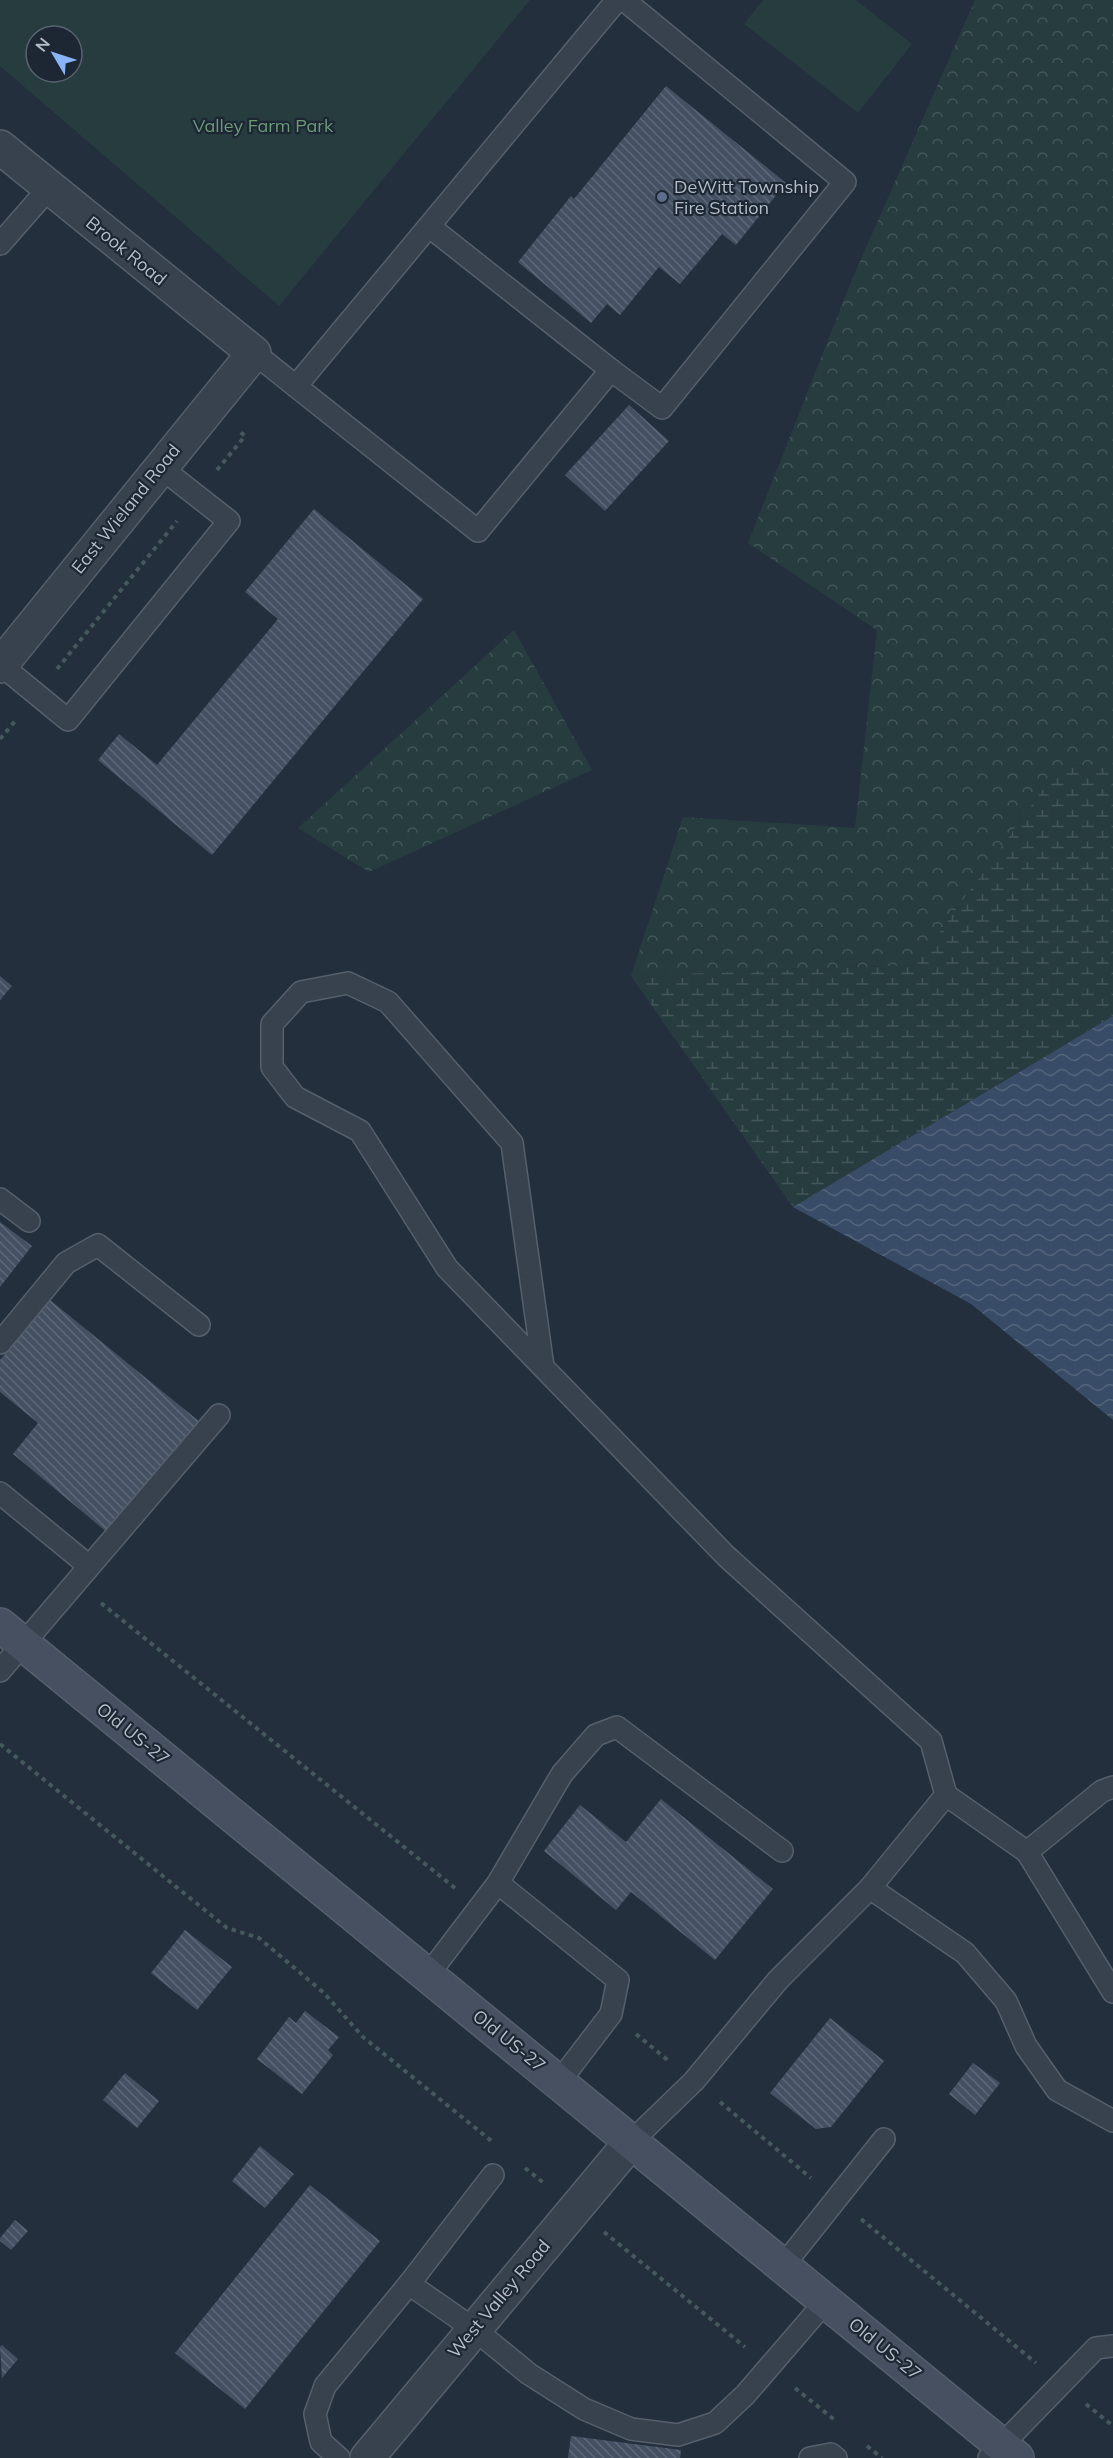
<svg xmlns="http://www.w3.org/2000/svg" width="1113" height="2458" font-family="Mulish,sans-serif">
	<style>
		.forest { fill: url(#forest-crowns) }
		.wetland { fill: url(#wetland-marsh) }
		.green { fill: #263c3f; fill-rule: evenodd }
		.water { fill: url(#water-waves) }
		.building { fill: url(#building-back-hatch) }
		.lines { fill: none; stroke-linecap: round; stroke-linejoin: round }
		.service-casing { stroke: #565f6c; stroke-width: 24 }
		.minor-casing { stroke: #565f6c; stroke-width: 36 }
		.secondary-casing { stroke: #565f6c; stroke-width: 36 }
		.path { stroke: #44595c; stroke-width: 4; stroke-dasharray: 4.5 4.5; stroke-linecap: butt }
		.service { stroke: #38414e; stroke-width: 21 }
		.minor { stroke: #38414e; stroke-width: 33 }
		.secondary { stroke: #465061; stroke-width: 33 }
		.service-dot { fill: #5c6f8a; stroke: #1d2633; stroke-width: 2 }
		.labels { text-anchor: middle; stroke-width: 4.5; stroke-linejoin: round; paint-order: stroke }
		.park-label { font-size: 18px; fill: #6b9a76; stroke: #1d2633 }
		.poi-label { font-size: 18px; fill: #b4bcc9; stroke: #1d2633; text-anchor: start }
		.street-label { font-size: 18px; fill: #b4bcc9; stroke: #1d2633 }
	</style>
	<defs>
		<pattern id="forest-crowns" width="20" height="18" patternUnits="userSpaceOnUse" patternTransform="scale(1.5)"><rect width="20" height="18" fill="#263c3f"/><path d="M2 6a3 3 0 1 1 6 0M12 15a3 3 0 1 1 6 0" fill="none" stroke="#435659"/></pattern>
		<pattern id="wetland-marsh" width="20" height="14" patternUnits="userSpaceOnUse" patternTransform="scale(1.5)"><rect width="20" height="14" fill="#263c3f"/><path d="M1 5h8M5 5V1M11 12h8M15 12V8" fill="none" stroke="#435659"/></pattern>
		<pattern id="water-waves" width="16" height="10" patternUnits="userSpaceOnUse" patternTransform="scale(1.5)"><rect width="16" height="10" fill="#394c67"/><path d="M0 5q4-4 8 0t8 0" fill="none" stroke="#53647b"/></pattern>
		<pattern id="building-back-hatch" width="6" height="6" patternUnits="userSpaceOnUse" patternTransform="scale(1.5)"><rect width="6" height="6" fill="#455162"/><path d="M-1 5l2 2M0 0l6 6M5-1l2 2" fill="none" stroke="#5d6877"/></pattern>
	</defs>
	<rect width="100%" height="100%" fill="#242f3e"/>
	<g class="forest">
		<polygon points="975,0 1113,0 1113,764 1060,766 916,965 631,976 683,817 855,828 877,630 748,543 851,282"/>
		<polygon points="514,630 592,770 369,872 298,828"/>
	</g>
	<polygon class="wetland" points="1113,764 1113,1016 793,1207 631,976 916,965 1060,766"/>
	<g class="green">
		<path d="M 0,0 L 530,0 L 279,306 L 0,66 ZM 36,36 L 72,36 L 72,72 L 36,72 Z"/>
		<polygon points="763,0 856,0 912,44 858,113 744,24"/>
	</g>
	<polygon class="water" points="1113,1016 1113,1420 971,1304 793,1207"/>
	<g class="building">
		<polygon points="666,86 786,183 736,245 722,234 680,284 659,267 620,315 607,304 591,323 518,262 571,196 574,199"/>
		<polygon points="629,405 669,441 605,511 565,475"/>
		<polygon points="314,509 423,599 212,855 98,760 119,734 157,765 278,619 245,592"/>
		<polygon points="0,976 12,986 0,1000"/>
		<polygon points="0,1222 32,1246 0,1287"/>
		<polygon points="50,1300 200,1422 108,1533 13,1454 38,1423 0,1392 0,1360"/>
		<polygon points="661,1799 773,1889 715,1960 631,1892 616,1910 544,1851 580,1805 626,1842"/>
		<polygon points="185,1930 232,1967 197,2010 151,1973"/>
		<polygon points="305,2011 339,2037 328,2050 333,2055 302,2094 257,2059 289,2017 296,2023"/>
		<polygon points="830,2018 884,2061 831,2127 816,2129 770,2093"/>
		<polygon points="973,2063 1000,2083 975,2115 949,2094"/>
		<polygon points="125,2073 159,2101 137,2128 103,2100"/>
		<polygon points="260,2146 294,2174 265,2208 232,2181"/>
		<polygon points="310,2185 380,2241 245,2409 175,2353"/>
		<polygon points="15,2220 28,2231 11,2250 0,2241 0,2238"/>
		<polygon points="2,2345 18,2359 2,2378 0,2347"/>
		<polygon points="571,2436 681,2450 680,2458 568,2458"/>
	</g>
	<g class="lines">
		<defs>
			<g id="service">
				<polyline points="430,227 611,370"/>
				<polyline points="0,244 49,188"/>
				<polyline points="254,353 478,531 611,370 662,408 845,182 624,0"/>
				<polyline points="296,386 617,0"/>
				<polyline points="1,665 68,720 229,521 160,467"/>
				<polyline points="0,1199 29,1221"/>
				<polyline points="0,1343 66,1263 98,1245 199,1325"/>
				<polyline points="543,1367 512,1143 388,1002 348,983 301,992 272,1024 272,1067 295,1097 360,1131 447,1268 726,1556 931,1741 946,1795 870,1888"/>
				<polyline points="0,1493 89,1566"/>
				<polyline points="0,1671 219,1415"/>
				<polyline points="946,1795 1027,1852 1102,1791 1113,1787"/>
				<polyline points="1027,1852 1113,1992"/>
				<polyline points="498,1883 562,1774 596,1735 617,1727 782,1851"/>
				<polyline points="428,1975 498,1883 618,1980 611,2014 559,2082"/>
				<polyline points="631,2142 694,2081 778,1980 870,1888 965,1953 1006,2001 1026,2046 1057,2090 1113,2121"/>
				<polyline points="783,2266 884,2139"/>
				<polyline points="409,2284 493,2175"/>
				<polyline points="339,2458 321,2442 315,2414 325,2386 409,2284 474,2329 529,2374 584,2409 631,2429 678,2435 715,2423 745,2395 826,2301"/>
				<polyline points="810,2458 831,2454 836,2458"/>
				<polyline points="989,2458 1096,2348 1113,2346"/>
			</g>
			<g id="minor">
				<polyline points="0,147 254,353 0,666"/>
				<polyline points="367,2458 631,2142"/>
			</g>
			<polyline id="secondary" points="0,1625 1017,2458"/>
		</defs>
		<use href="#service" class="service-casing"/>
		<use href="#minor" class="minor-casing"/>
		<use href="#secondary" class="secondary-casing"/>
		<g class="path">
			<polyline points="217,470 245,436 239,431"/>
			<polyline points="57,669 177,521"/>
			<polyline points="0,739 17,719"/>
			<polyline points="101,1603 455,1888"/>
			<polyline points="0,1744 227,1928 259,1938 324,1993 363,2037 494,2143"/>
			<polyline points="636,2034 670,2062"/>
			<polyline points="720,2102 811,2178"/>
			<polyline points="525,2168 545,2184"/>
			<polyline points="861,2219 1036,2363"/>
			<polyline points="604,2232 745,2347"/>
			<polyline points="795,2388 836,2421"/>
			<polyline points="1086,2404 1113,2426"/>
			<polyline points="867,2446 882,2458"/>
		</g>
		<use href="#service" class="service"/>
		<use href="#minor" class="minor"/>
		<use href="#secondary" class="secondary"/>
	</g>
	<circle class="service-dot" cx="662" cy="197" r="6"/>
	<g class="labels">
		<g class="park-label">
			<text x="263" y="132">Valley Farm Park</text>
		</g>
		<g class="poi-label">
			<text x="674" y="193">DeWitt Township<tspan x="674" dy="21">Fire Station</tspan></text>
		</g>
		<g class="street-label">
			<text transform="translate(126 251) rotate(39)" y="6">Brook Road</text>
			<text transform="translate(126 509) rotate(-51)" y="6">East Wieland Road</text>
			<text transform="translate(133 1734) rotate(39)" y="6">Old US-27</text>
			<text transform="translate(509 2041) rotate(39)" y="6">Old US-27</text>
			<text transform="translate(499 2299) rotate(-50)" y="6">West Valley Road</text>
			<text transform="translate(885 2349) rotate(39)" y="6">Old US-27</text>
		</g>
	</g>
	<g transform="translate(54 54) rotate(309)"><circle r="28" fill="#1d2633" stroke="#59626f" stroke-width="1.5"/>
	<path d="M0-4.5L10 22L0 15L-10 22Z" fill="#8ab4f8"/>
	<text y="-9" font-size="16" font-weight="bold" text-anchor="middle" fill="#b4bcc9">N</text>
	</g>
</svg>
